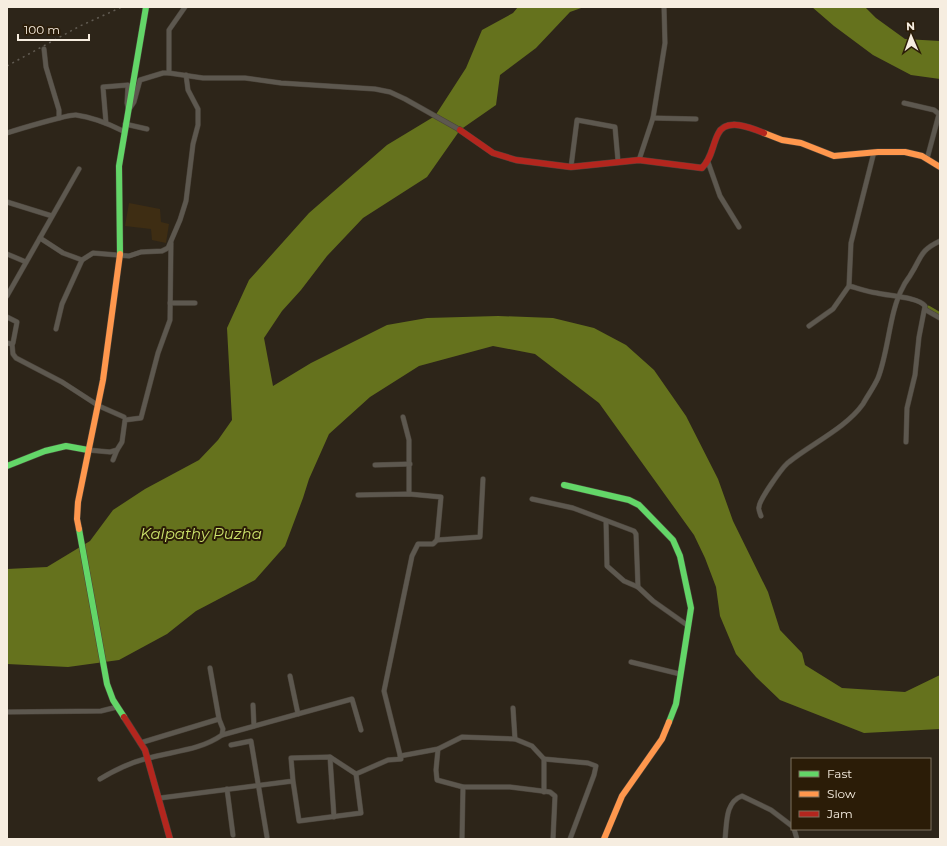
<svg xmlns="http://www.w3.org/2000/svg" width="947" height="846" font-family="Montserrat,sans-serif">
	<style>
		.built { fill: #3e2d13 }
		.water { fill: #65721d }
		.lines { fill: none; stroke-linecap: round; stroke-linejoin: round }
		.canal { stroke: #65721d; stroke-width: 5 }
		.street-casing { stroke: #4a433a; stroke-width: 5.5 }
		.fast-casing { stroke: #4a433a; stroke-width: 7 }
		.slow-casing { stroke: #4a433a; stroke-width: 7 }
		.jam-casing { stroke: #4a433a; stroke-width: 7 }
		.street { stroke: #5d584f; stroke-width: 4.5 }
		.fast { stroke: #63d668; stroke-width: 6 }
		.slow { stroke: #ff974d; stroke-width: 6 }
		.jam { stroke: #b3261e; stroke-width: 6 }
		.rail { stroke: #625c53; stroke-width: 1.5; stroke-dasharray: 2 4; stroke-linecap: butt }
		.labels { text-anchor: middle; stroke-width: 4; stroke-linejoin: round; paint-order: stroke }
		.water-label { font-size: 15px; font-style: italic; fill: #cbe16b; stroke: #2b1c07 }
	</style>
	<rect width="100%" height="100%" fill="#2d2519"/>
	<polygon class="built" points="129,203 160,209 161,222 169,224 166,243 152,240 151,229 125,226"/>
	<g class="water">
		<polygon points="518,7 584,7 570,12 536,48 500,75 496,105 460,130 427,177 363,218 327,256 301,290 282,311 264,338 273,386 311,363 387,325 427,318 498,316 553,318 594,328 626,345 654,370 686,416 718,479 733,521 768,592 780,630 802,653 805,665 842,688 905,692 940,675 940,729 864,733 780,700 756,677 736,654 720,616 716,587 705,558 694,535 599,403 535,354 493,346 419,366 370,397 329,434 309,479 303,498 285,546 255,580 196,611 167,634 119,660 68,667 7,664 7,569 47,567 90,541 113,510 145,489 199,460 218,440 232,420 227,328 249,280 309,213 387,145 435,116 466,68 482,30 513,13"/>
		<polygon points="812,7 865,7 876,18 905,39 940,41 940,79 911,75 873,55 834,26"/>
	</g>
	<g class="lines">
		<polyline class="canal" points="933,313 928,308 940,315"/>
		<defs>
			<g id="street">
				<polyline points="44,49 46,67 59,110 59,118"/>
				<polyline points="169,73 169,30 185,7"/>
				<polyline points="904,103 934,110 939,114 927,159"/>
				<polyline points="130,108 134,102 140,80 163,73 169,73 203,78 245,78 281,83 375,89 390,92 405,99 460,130"/>
				<polyline points="653,118 696,119"/>
				<polyline points="106,123 103,87 128,85 127,103 128,108"/>
				<polyline points="125,124 147,129"/>
				<path d="M 7,133 C 16,130 69,114 76,115 C 92,117 109,124 123,131"/>
				<polyline points="639,160 653,118 665,43 664,7"/>
				<polyline points="708,162 720,196 739,227"/>
				<polyline points="571,167 577,120 615,127 618,161"/>
				<polyline points="7,202 52,216"/>
				<polyline points="40,238 63,253 82,260"/>
				<polyline points="7,254 26,262"/>
				<path d="M 849,286 C 858,288 867,292 877,293 C 889,296 918,297 925,306 L 919,337 L 915,375 L 907,408 L 906,442"/>
				<polyline points="7,296 79,169"/>
				<polyline points="170,303 195,303"/>
				<polyline points="926,310 940,318"/>
				<polyline points="7,317 17,322 13,343"/>
				<polyline points="809,326 833,309 849,286 851,243 874,152"/>
				<polyline points="56,329 62,304 82,260 93,253 129,256 141,252 162,251 168,248 180,220 186,201 193,144 198,125 198,109 188,90 186,75"/>
				<polyline points="7,343 12,344 13,354 16,358 62,382 99,406 124,417"/>
				<polyline points="403,417 409,440 409,494"/>
				<polyline points="88,450 110,452 117,450 122,442 125,420 141,418 158,353 170,320 171,243"/>
				<polyline points="113,460 117,450"/>
				<polyline points="375,465 410,464"/>
				<polyline points="532,499 573,508 634,531 636,534 638,587"/>
				<path d="M 761,516 C 760,513 758,509 759,507 C 759,500 783,466 789,462 C 811,444 846,428 863,404 C 868,395 874,387 878,378 C 889,350 889,312 903,287 C 905,282 909,278 911,274 C 922,257 919,251 940,241"/>
				<polyline points="606,521 607,566 624,581 638,587 653,601 687,625"/>
				<polyline points="437,540 480,537 483,479"/>
				<polyline points="631,662 680,674"/>
				<polyline points="210,668 219,719 223,729 222,735"/>
				<polyline points="290,676 298,714"/>
				<polyline points="253,705 254,726"/>
				<polyline points="513,708 515,739"/>
				<polyline points="7,712 101,711 117,707"/>
				<polyline points="140,743 219,719"/>
				<polyline points="231,745 251,741 267,837"/>
				<polyline points="438,749 436,770 437,780 463,787 510,787 550,792 555,796 553,839"/>
				<polyline points="400,756 438,749 462,737 515,739 532,746 544,759 544,792"/>
				<polyline points="330,757 334,817"/>
				<polyline points="544,759 588,763 596,766 594,775 570,839"/>
				<polyline points="356,774 388,760 401,759 384,691 412,556 418,544 433,544 437,540 441,497 409,494 358,495"/>
				<path d="M 100,779 C 115,770 129,763 145,759 C 172,751 199,751 222,735 L 352,699 L 361,730"/>
				<polyline points="227,789 233,835"/>
				<polyline points="160,798 293,781 299,821 361,813 356,774 330,757 291,758 293,781"/>
				<polyline points="794,829 797,839"/>
				<polyline points="462,839 463,787"/>
				<path d="M 725,839 C 727,823 725,802 742,796 L 771,810 L 792,826"/>
			</g>
			<g id="fast">
				<polyline points="120,254 119,166 146,7"/>
				<polyline points="7,466 45,451 66,446 88,450"/>
				<polyline points="564,485 629,500 639,505 673,540 680,556 691,608 676,704 669,722"/>
				<polyline points="79,529 107,684 113,700 124,717"/>
			</g>
			<g id="slow">
				<polyline points="764,133 782,140 801,143 834,156 878,152 905,152 922,156 940,167"/>
				<polyline points="79,529 77,519 78,502 103,380 120,254"/>
				<polyline points="604,839 622,796 662,739 669,722"/>
			</g>
			<g id="jam">
				<path d="M 460,130 L 493,153 L 516,160 L 571,167 L 639,160 L 702,168 C 712,158 712,146 718,134 C 726,117 752,128 764,133"/>
				<polyline points="124,717 145,750 170,839"/>
			</g>
		</defs>
		<use href="#street" class="street-casing"/>
		<use href="#fast" class="fast-casing"/>
		<use href="#slow" class="slow-casing"/>
		<use href="#jam" class="jam-casing"/>
		<use href="#street" class="street"/>
		<use href="#fast" class="fast"/>
		<use href="#slow" class="slow"/>
		<use href="#jam" class="jam"/>
		<polyline class="rail" points="7,66 80,26 122,7"/>
	</g>
	<g class="labels">
		<g class="water-label">
			<text x="201" y="539">Kalpathy Puzha</text>
		</g>
	</g>
	<rect width="947" height="846" fill="none" stroke="#f6ede0" stroke-width="16"/>
	<rect x="791" y="758" width="140" height="72" fill="#2b1c07" stroke="#7c705e"/>
	<rect x="799" y="771" width="20" height="6" fill="#63d668" stroke="#7c705e"/>
	<text x="827" y="778" font-size="12" fill="#f6ede0">Fast</text>
	<rect x="799" y="791" width="20" height="6" fill="#ff974d" stroke="#7c705e"/>
	<text x="827" y="798" font-size="12" fill="#f6ede0">Slow</text>
	<rect x="799" y="811" width="20" height="6" fill="#b3261e" stroke="#7c705e"/>
	<text x="827" y="818" font-size="12" fill="#f6ede0">Jam</text>
	<g transform="translate(911 36) rotate(358)" stroke="#2b1c07" stroke-width="3" paint-order="stroke">
	<path d="M0-3L7 15L0 10L-7 15Z" fill="#f6ede0"/>
	<text y="-6" font-size="11" font-weight="bold" text-anchor="middle" fill="#f6ede0">N</text>
	</g>
	<path d="M18 34v6h71v-6" fill="none" stroke="#f6ede0" stroke-width="2"/>
	<text x="24" y="34" font-size="12" fill="#f6ede0" stroke="#2b1c07" stroke-width="3" paint-order="stroke">100 m</text>
</svg>
